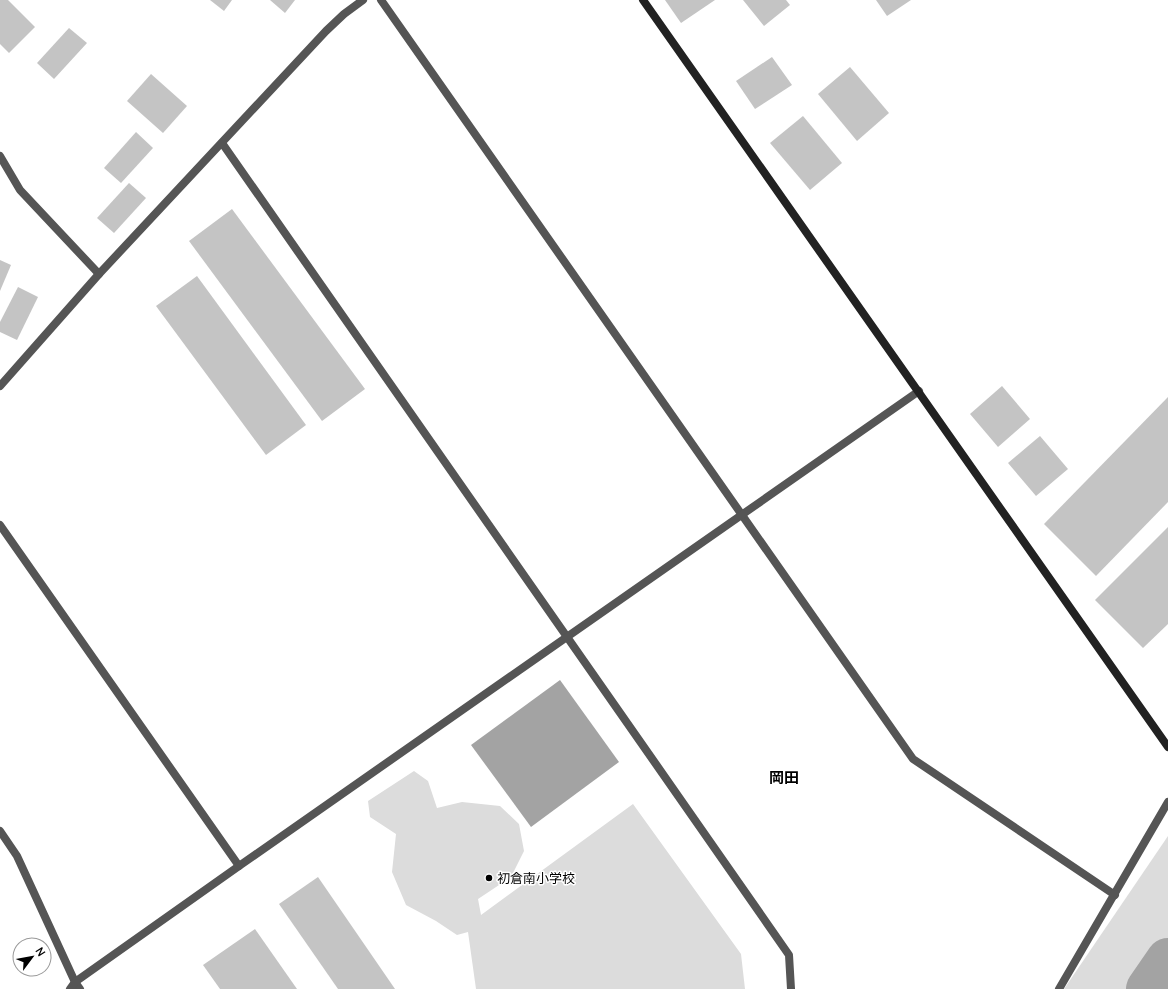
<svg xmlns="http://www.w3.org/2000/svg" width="1168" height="989" font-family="Manrope,'Noto Sans JP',sans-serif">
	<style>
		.green { fill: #dcdcdc }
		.water { fill: #a3a3a3 }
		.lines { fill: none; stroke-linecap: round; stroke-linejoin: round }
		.river { stroke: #a3a3a3; stroke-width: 44 }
		.building { fill: #c4c4c4 }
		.street { stroke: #555; stroke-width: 8 }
		.secondary { stroke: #222; stroke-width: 8 }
		.poi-dot { fill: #000; stroke: #fff; stroke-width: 1.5 }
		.labels { text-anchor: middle; stroke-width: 3; stroke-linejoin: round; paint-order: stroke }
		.poi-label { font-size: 13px; fill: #000; stroke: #fff; text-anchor: start }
		.quarter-label { font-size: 15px; font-weight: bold; fill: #000; stroke: #fff }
	</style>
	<rect width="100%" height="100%" fill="#fff"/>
	<g class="green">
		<polygon points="414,771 428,781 437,808 462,802 500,806 519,824 524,851 511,877 478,899 481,915 633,804 741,954 745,989 476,989 468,932 457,935 436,921 406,905 392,872 396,834 370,817 368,801"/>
		<polygon points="1168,836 1168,989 1064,989"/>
	</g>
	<polygon class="water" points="560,680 619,762 531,827 471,745"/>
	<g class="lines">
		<polyline class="river" points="1148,989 1168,960"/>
	</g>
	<g class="building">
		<polygon points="0,0 8,0 35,27 9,53 0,44"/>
		<polygon points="210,0 232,0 224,11"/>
		<polygon points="270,0 295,0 285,13"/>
		<polygon points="665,0 715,0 681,23"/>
		<polygon points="743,0 786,0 790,5 764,26"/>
		<polygon points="876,0 911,0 887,16"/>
		<polygon points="69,28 87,43 54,79 37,63"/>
		<polygon points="772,57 792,85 755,109 736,81"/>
		<polygon points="850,67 889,113 857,141 818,94"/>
		<polygon points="151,74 187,106 163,133 127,101"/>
		<polygon points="803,116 842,163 810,190 770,143"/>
		<polygon points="136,132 153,148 121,183 104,168"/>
		<polygon points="129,183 146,198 114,233 97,218"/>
		<polygon points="232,209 365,389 322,421 189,241"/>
		<polygon points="0,260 11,265 0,291"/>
		<polygon points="197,276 306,425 266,455 156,306"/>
		<polygon points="18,287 38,297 17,340 0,332 0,322"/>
		<polygon points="1002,386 1030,419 998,447 970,414"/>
		<polygon points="1168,397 1168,502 1096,576 1044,524"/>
		<polygon points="1040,436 1068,469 1036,496 1008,463"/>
		<polygon points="1168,527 1168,624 1143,648 1095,600"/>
		<polygon points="318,877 395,989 338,989 279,904"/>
		<polygon points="255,929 297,989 220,989 203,965"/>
	</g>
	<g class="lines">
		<g class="street">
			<polyline points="381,0 913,759 1115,895"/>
			<path d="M 222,143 C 412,412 600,684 789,955 L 791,989"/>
			<polyline points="0,156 20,190 99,274"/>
			<polyline points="0,386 99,274 326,31 344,14 363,0"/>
			<polyline points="0,525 239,866"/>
			<polyline points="0,831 17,856 75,982 80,989"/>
			<polyline points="70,989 75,982 239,866 919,391"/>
			<polyline points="1059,989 1168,802"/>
		</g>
		<polyline class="secondary" points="643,0 1168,747"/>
	</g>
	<circle class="poi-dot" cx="489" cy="878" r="4"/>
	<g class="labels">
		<g class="poi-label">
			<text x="497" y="883">初倉南小学校</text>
		</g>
		<g class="quarter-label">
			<text x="784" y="783">岡田</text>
		</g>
	</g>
	<g transform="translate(32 957) rotate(58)"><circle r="19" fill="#ffffff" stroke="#999999"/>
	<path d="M0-3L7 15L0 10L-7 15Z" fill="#000000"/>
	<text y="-6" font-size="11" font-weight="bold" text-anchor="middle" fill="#000000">N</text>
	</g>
</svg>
